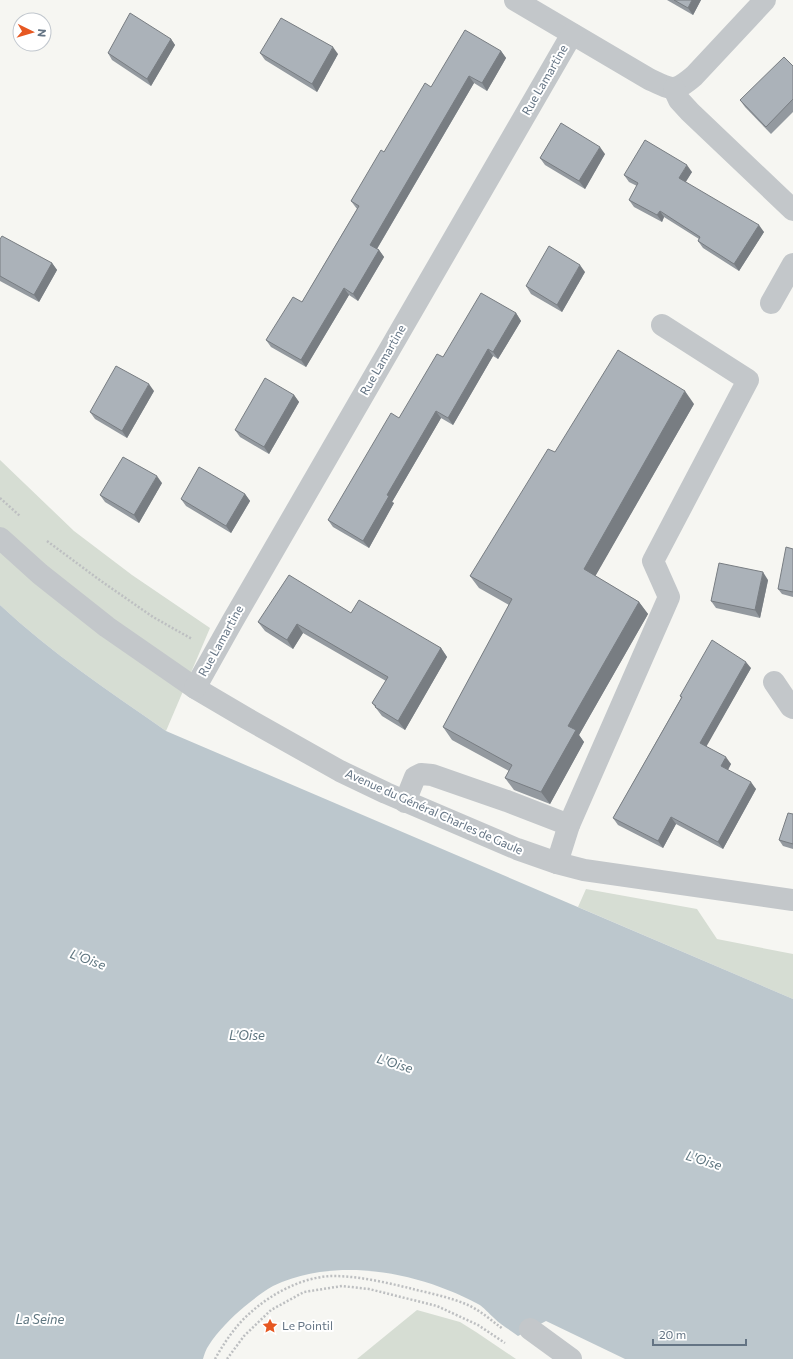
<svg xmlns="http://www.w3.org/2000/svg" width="793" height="1359" font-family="Commissioner,sans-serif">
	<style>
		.green { fill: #d6ddd3 }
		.water { fill: #bcc7cd }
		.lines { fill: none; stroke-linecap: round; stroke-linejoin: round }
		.path { stroke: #bdbfc1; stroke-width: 2.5; stroke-dasharray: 2 2; stroke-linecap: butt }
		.minor { stroke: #c3c7ca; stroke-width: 22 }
		.wall { fill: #93999f }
		.shaded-wall { fill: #787d82 }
		.building { fill: #abb2b9; stroke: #787d82 }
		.labels { text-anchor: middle; stroke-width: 4; stroke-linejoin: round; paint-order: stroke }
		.street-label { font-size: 12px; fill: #647484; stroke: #fff }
		.poi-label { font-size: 12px; fill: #647484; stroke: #fff; text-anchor: start }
		.water-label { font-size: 13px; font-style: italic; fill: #5f7680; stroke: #fff }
	</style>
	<rect width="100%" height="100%" fill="#f6f6f2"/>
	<g class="green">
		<path d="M 0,460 L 74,531 L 132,575 L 210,628 L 166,731 C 109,691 51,653 0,605 Z"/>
		<polygon points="586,889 697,909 717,939 793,954 793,999 578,907"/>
		<polygon points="417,1310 460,1322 476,1332 516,1359 357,1359"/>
	</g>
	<path class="water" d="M 0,605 C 51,653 109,691 166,731 L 793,999 L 793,1359 L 625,1359 L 546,1321 L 518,1336 C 510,1330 501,1325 494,1318 C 489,1314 484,1307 478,1304 C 418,1272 337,1256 273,1286 C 262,1292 253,1300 244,1307 C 232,1317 217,1332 209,1345 C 206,1349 204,1355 203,1359 L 0,1359 Z"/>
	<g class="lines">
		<g class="path">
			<polyline points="0,498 20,516"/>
			<polyline points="47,541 101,581 153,617 192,639"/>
			<path d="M 215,1359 C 224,1343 236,1325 250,1313 C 271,1294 302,1277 332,1276 C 358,1276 384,1282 409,1288 C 428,1293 450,1297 468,1305 C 481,1311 492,1321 503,1329"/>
			<polyline points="227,1359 244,1336 271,1310 304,1292 342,1286 369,1289 437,1306 478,1325 505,1343"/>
		</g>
		<g class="minor">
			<path d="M 515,0 L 649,79 C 672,90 674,93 694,76 L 765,0"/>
			<polyline points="674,89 679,100 690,112 793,210"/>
			<polyline points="771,303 793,264"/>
			<polyline points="0,538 40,574 107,627 195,688 246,718 340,771 386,793 517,849 557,863 584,870 793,900"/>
			<polyline points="774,682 791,707 793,708"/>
			<polyline points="195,688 232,622 572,34"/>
			<polyline points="405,802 415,777 421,774 432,775 507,801 569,825"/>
			<polyline points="557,863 569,825 669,597 653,561 748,380 662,325"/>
			<polyline points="530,1329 571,1359"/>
		</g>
	</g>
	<g class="wall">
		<polygon points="667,0 701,0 693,15"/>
		<polygon points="171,39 175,45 151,86 112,60 108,53"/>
		<polygon points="501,51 506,58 487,91 474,83 377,249 379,250 384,257 358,301 349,295 306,367 271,347 266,340 302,302 357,209 351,201 384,152 431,87"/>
		<polygon points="260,53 338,54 317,92 265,60"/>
		<polygon points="793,66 793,112 771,134 745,107 740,100"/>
		<polygon points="605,154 585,189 545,165 540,158"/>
		<polygon points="692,172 685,182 764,232 739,271 703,248 698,241 699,239 664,217 662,222 634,207 629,200 637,186 629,182 624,175"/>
		<polygon points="0,239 52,263 57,270 39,302 0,281"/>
		<polygon points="585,272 562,312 531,294 526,286"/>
		<polygon points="516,313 521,321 498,359 493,356 453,425 441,418 392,502 394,503 369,548 333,527 328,520 399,418 443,357"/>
		<polygon points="154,391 127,438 95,419 90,412"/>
		<polygon points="294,395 299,402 269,454 240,437 235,430"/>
		<polygon points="694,404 595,576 639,602 648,614 579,735 584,742 550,804 514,790 505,778 509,771 452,740 443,727 509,605 479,588 470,576 555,452"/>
		<polygon points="162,483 139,523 105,502 100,495"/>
		<polygon points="245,494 250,501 231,533 186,506 181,499"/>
		<polygon points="793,549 793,597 782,594 778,589"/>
		<polygon points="768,580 760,618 716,608 711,601"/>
		<polygon points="351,613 441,648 447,657 405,730 382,716 372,703 386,681 303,633 293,649 265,631 258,622"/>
		<polygon points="751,668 706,746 731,764 728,770 756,789 723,849 676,824 663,848 618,825 613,818 681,698 680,696"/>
		<polygon points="793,814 793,849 783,846 779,840"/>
	</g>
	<g class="shaded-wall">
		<polygon points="692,0 701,0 693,15 688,8"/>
		<polygon points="171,39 175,45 151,86 147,79"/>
		<polygon points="333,47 338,54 317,92 312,84"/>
		<polygon points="501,51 506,58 487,91 482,83"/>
		<polygon points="469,76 474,83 375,252 370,245"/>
		<polygon points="600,147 605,154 585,189 579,181"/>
		<polygon points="687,165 692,172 684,185 679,178"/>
		<polygon points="660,211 664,217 662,222 657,215"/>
		<polygon points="759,225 764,232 739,271 734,264"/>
		<polygon points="379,250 384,257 358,301 353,294"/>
		<polygon points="52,263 57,270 39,302 34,295"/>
		<polygon points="580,265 585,272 562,312 557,305"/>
		<polygon points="344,288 349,295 306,367 301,360"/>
		<polygon points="516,313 521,321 498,359 493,352"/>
		<polygon points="488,349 493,356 453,425 448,418"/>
		<polygon points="149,384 154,391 127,438 122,431"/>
		<polygon points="685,391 694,404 592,582 584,569"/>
		<polygon points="294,395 299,402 269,454 264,447"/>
		<polygon points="436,411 441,418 392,502 394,503 369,548 363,541 387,495"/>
		<polygon points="157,476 162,483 139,523 134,515"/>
		<polygon points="245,494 250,501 231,533 226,526"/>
		<polygon points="763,572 768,580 760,618 755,610"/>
		<polygon points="639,602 648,614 579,735 584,742 550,804 541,792 568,726"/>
		<polygon points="297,624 303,633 293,649 287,640"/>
		<polygon points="441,648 447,657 405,730 398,721"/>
		<polygon points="746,662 751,668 705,749 700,743"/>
		<polygon points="726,757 731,764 726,773 721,766"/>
		<polygon points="751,782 756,789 723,849 718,842"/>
		<polygon points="671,817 676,824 663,848 658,841"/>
	</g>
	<g class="building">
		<polygon points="674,0 692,0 688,8"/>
		<polygon points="130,13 171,39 147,79 108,53"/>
		<polygon points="281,18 333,47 312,84 260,53"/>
		<polygon points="465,30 501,51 482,83 469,76 370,245 379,250 353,294 344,288 301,360 266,340 293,297 302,302 359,206 351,201 381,150 384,152 425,83 431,87"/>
		<polygon points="784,57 793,66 793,99 766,127 740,100"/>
		<polygon points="561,123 600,147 579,181 540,158"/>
		<polygon points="645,140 687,165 679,178 759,225 734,264 698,241 700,237 660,211 657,215 629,200 638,183 624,175"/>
		<polygon points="2,236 52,263 34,295 0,276 0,239"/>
		<polygon points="549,246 580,265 557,305 526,286"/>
		<polygon points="481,293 516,313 493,352 488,349 448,418 436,411 387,495 389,496 363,541 328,520 391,413 399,418 437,354 443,357"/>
		<polygon points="618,350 685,391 584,569 639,602 568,726 576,730 541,792 505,778 512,765 443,727 512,599 470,576 548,449 555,452"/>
		<polygon points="116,366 149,384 122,431 90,412"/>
		<polygon points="265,378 294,395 264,447 235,430"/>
		<polygon points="123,457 157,476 134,515 100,495"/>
		<polygon points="199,467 245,494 226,526 181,499"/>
		<polygon points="786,547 793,549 793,592 778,589"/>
		<polygon points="719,563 763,572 755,610 711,601"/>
		<polygon points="289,575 351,613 359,600 441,648 398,721 375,707 376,706 372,703 388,677 297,624 287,640 258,622"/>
		<polygon points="712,640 746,662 700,743 726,757 721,766 751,782 718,842 671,817 658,841 613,818 682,697 680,696"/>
		<polygon points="788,813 793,814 793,844 779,840"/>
	</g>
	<defs>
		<symbol id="sight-bare" viewBox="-9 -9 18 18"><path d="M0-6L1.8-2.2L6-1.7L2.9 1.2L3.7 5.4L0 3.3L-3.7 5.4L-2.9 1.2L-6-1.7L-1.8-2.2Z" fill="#e65822" stroke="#fff" stroke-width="2.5" paint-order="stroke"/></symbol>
	</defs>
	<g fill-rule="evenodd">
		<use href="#sight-bare" x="259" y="1315" width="22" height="22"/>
	</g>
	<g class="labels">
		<g class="street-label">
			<text transform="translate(545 80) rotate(-60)" y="4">Rue Lamartine</text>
			<text transform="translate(383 360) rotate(-60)" y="4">Rue Lamartine</text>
			<text transform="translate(221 641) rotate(-61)" y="4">Rue Lamartine</text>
			<text transform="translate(434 812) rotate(24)" y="4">Avenue du Général Charles de Gaule</text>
		</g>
		<g class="poi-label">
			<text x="282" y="1330">Le Pointil</text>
		</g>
		<g class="water-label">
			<text transform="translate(88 959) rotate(20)" y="5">L'Oise</text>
			<text x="247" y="1040">L’Oise</text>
			<text transform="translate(395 1063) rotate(17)" y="5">L'Oise</text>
			<text transform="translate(704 1160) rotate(17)" y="5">L'Oise</text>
			<text x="40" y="1324">La Seine</text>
		</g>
	</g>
	<g transform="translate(32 32) rotate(95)"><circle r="19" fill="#ffffff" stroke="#c1c7ce"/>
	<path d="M0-3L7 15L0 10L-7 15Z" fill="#e65822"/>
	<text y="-6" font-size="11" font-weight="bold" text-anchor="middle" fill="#647484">N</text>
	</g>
	<path d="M653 1339v6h93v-6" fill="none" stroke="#647484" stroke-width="2"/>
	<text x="659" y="1339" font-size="12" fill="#647484" stroke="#ffffff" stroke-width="3" paint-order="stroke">20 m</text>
</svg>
